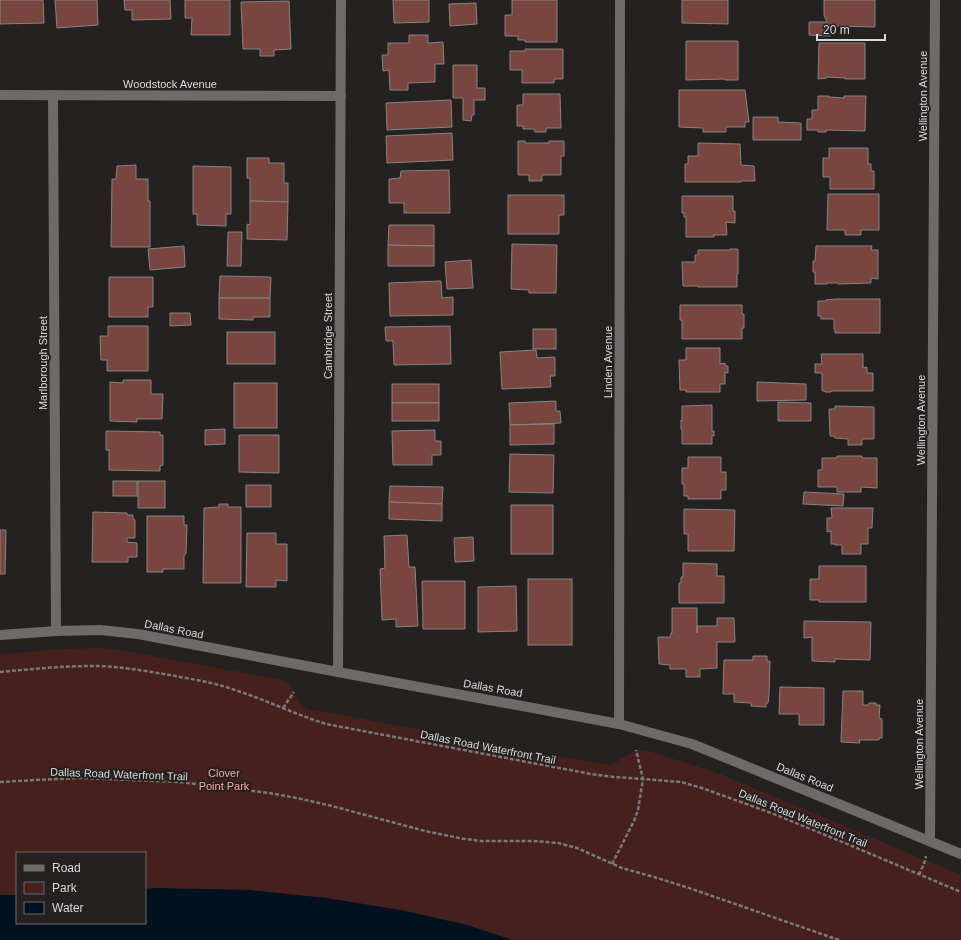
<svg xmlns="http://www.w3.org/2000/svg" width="961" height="940" font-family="Arial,sans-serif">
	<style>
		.green { fill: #45201c }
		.water { fill: #001220 }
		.building { fill: #79463f; stroke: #878383 }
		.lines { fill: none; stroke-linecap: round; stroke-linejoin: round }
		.path { stroke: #7b7978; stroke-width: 2.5; stroke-dasharray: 4 2; stroke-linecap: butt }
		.minor { stroke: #6d6a69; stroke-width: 10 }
		.secondary { stroke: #6d6a69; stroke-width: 10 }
		.labels { text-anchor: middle; stroke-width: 4; stroke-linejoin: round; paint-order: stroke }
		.street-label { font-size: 11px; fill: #dbd9d8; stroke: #242121 }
		.park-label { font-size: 11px; fill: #f9a59a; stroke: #242121 }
	</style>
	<rect width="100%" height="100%" fill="#242121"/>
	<polygon class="green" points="98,648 125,651 283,680 291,686 298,701 305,708 601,764 611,765 636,750 646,750 720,774 961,875 961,940 512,940 467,925 400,910 326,898 250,890 145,889 145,853 17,853 17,895 0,895 0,654 65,649"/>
	<polygon class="water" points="156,888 250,890 326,898 400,910 467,925 512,940 0,940 0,895 17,895 17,923 145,923 145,889"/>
	<g class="building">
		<polygon points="0,0 43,0 44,23 0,24"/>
		<polygon points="55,0 97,0 98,25 57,28"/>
		<polygon points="124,0 170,0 171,19 132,20 132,10 125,10"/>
		<polygon points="185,0 230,0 230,35 191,35 192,18 185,18"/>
		<polygon points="393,0 429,0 429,22 394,23"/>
		<polygon points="512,0 557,0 557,42 525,42 525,40 518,40 518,36 505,36 505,15 512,15"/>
		<polygon points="682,0 728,0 728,24 682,23"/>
		<polygon points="824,0 875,0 875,27 830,26 830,36 809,35 809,22 827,22 824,15"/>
		<polygon points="289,1 291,49 274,50 274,56 260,56 260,49 243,49 241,2"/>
		<polygon points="476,3 477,24 450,26 449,4"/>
		<polygon points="409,35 428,35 428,43 443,42 444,64 435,64 435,82 408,83 408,90 390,90 389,70 383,71 382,55 388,55 388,43 409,43"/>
		<polygon points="686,41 738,41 738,80 725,80 725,79 686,80"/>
		<polygon points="819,43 865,43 865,79 845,79 845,78 827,77 827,78 818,79"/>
		<polygon points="525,49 563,49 563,79 554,79 554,83 522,83 522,70 510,70 510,51 525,51"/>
		<polygon points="453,65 477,65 477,88 485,88 485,100 474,100 474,115 472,115 471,121 463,120 463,98 453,98"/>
		<polygon points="679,90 745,90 749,122 745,122 745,127 726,127 726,132 703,132 703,128 679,127"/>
		<polygon points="523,94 560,94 561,128 546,128 546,132 535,132 534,129 523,129 523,126 517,126 517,105 523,105"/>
		<polygon points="818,96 829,96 829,97 844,98 844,96 866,96 865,131 826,130 826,132 818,132 818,130 807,130 807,119 812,119 812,110 818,110"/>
		<polygon points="451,100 452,127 387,130 386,103"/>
		<polygon points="753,117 778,117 778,122 801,123 801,140 753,140"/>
		<polygon points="452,133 453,160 387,163 386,136"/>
		<polygon points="518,141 525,141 525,143 549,143 549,141 564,141 564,156 561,156 561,175 542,175 542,181 529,181 529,175 518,175"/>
		<polygon points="698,143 740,144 741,165 754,166 755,181 741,181 741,182 685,182 685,164 688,164 688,156 698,156"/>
		<polygon points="829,148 868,148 868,164 871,164 871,171 874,171 874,189 830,189 830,177 823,177 823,158 829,158"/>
		<polygon points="247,158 269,158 269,163 284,163 284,183 288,183 288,202 250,201 250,178 247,178"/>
		<polygon points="136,165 136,179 148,179 148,201 150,201 150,247 111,247 112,179 116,179 117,166"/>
		<polygon points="193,166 231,167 231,214 226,214 226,226 197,225 197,214 193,214"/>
		<polygon points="449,170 450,213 404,213 404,203 389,203 389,179 400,178 401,171"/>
		<polygon points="828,194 879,194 879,230 861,230 861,235 845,235 845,230 827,230"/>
		<polygon points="508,195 564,195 564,215 559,215 559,234 508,234"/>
		<polygon points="682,196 733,196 733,211 735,211 735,223 726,222 727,235 714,235 714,237 686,237 686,217 684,217 684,213 682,213"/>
		<polygon points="250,201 288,202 287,240 247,239 247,224 250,225"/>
		<polygon points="389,225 434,225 434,246 388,245"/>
		<polygon points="228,232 242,232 241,266 227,266"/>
		<polygon points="512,244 557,245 556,293 529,293 529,290 511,289"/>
		<polygon points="388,245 434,246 434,266 388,266"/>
		<polygon points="184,246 185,267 150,270 148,249"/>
		<polygon points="816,246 872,246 871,250 878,250 878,279 871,278 871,283 838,284 838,283 827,283 827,284 815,284 815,272 813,272 813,261 815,261"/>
		<polygon points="730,249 738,249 738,274 737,273 737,287 698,287 698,286 683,286 682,262 695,262 695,255 698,255 698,250 730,250"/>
		<polygon points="471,260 473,288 447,289 445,262"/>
		<polygon points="220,276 271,277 270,298 219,298"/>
		<polygon points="109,277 153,277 153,307 148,307 148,317 109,317"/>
		<polygon points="441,281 442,298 453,297 453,315 390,316 389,283"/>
		<polygon points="219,298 270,298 270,317 253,317 253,320 219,319"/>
		<polygon points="836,299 880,299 880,333 835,333 835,329 834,329 834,319 821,319 821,316 818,316 818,301 826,301 826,300"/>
		<polygon points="680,305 742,305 742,314 744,314 744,328 742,328 742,339 682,339 682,320 680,320"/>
		<polygon points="170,313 190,313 191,325 170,326"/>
		<polygon points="108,326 148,326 148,371 107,371 107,360 101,360 100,336 108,336"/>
		<polygon points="450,326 451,364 394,365 393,341 386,341 385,327"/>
		<rect x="533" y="329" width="23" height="20"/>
		<rect x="227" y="332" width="48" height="32"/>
		<polygon points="686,348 720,348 720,364 725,363 725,366 728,366 728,373 725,372 725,384 720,384 720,392 686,392 686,390 680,390 679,360 686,360"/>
		<polygon points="536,350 537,358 555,357 555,376 550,376 551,387 502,389 500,352"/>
		<polygon points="821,354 863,354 863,368 867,367 867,373 873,373 873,391 832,391 831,392 825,392 824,391 822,391 822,373 815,373 815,364 822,364"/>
		<polygon points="123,380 151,380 151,394 163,394 162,419 137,419 137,422 110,421 110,382 123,383"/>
		<polygon points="757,382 806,384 806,400 757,401"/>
		<rect x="234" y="383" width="43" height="45"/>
		<rect x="392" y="384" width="47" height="19"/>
		<polygon points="556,401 556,411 560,411 561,423 510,425 509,403"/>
		<polygon points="778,402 811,403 811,421 778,421"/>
		<rect x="392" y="403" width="47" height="18"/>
		<polygon points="712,405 712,431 714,431 714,436 712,435 712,444 682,444 682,429 681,429 681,420 682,421 682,406"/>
		<polygon points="835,406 874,407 874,439 862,439 862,445 848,445 848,439 835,438 834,436 830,436 829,409 835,409"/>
		<polygon points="554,424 554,444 510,445 510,425"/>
		<polygon points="225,429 225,444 205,445 205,430"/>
		<polygon points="435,430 435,441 441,441 441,455 432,455 432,465 393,465 392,431"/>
		<polygon points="106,431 160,432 160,435 163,435 163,465 160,466 160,471 109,470 109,450 106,450"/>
		<polygon points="239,435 279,435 279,473 239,472"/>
		<polygon points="510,454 554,455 553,493 509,492"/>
		<polygon points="837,456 862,456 862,458 877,458 877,488 861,487 861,492 837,492 837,487 818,487 818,470 822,470 822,458 837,458"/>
		<polygon points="688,457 721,457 721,472 726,472 726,490 721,490 721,499 688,499 688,496 684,496 684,484 682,484 682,468 688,468"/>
		<rect x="113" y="481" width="24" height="15"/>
		<rect x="138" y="481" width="27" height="27"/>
		<rect x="246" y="485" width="25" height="22"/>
		<polygon points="390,486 443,487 442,504 389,502"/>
		<polygon points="804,492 844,494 843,506 803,504"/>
		<polygon points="389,502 442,504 442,521 389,519"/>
		<polygon points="219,504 228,504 228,507 241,507 241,583 203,583 204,508 219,507"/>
		<rect x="511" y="505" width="42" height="49"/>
		<polygon points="831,508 873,508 872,528 868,528 868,544 861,544 861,554 842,554 842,545 835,545 835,544 831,544 831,531 827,532 827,518 832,518"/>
		<polygon points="684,509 735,510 734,551 688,551 688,534 684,534"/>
		<polygon points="93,512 127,513 127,515 133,515 133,519 135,520 135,538 127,538 127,542 137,543 137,557 128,557 128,562 92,562"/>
		<polygon points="147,516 184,516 184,525 187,525 186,553 184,556 184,569 163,569 163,572 147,572"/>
		<polygon points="0,530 6,530 5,574 0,574"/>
		<polygon points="247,533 276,533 276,544 287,544 287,581 276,580 276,587 246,587"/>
		<polygon points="407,535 409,567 415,567 418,626 396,627 396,619 382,620 380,569 385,568 384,536"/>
		<polygon points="473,537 474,561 455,562 454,538"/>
		<polygon points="683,563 717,564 717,576 724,576 724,603 679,603 679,583 681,583 681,577 683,577"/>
		<polygon points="819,566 866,566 866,602 819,602 819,600 810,600 810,579 819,579"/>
		<rect x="528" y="579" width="44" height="66"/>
		<polygon points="422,581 465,581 465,629 423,629"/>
		<polygon points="516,586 517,631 478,632 478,587"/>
		<polygon points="672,608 697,608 697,633 697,626 717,626 717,618 734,618 735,642 717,642 717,668 700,669 700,677 686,677 686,669 670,669 670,665 659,664 658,637 670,637 671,633 672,633"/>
		<polygon points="804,621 871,622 870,660 835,659 835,662 812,661 812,637 804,638"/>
		<polygon points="753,656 767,656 767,661 770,661 769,695 768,703 766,703 766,707 751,706 751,703 734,702 734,694 723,694 724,660 753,660"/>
		<polygon points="780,687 824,688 824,725 799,725 799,714 779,714"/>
		<polygon points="843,691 863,691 863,705 868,705 869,703 876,703 876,705 880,705 879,718 882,719 882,738 879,738 879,740 859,740 860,743 841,742"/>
	</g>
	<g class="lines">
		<g class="path">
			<path d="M 0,672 C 31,669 63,666 94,666 C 119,666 145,671 170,675 C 190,679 212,682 232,689 C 264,699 294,714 326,724 L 591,774 L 615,777 L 643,779 L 681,782 L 702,788 L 774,814 L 840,841 L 961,892"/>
			<polyline points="283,708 294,692"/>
			<polyline points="0,782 36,780 80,778 179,782 269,793 297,798 332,806 425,831 459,838 480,841 533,841 558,843 577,848 622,868 654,877 692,889 839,940"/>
			<polyline points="612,864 634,821 638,810 643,779 636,750"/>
			<polyline points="919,875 925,861 926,856"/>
		</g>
		<g class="minor">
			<polyline points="0,95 341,96"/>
			<polyline points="53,95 56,631"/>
			<polyline points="338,672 341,0"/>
			<polyline points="619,724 620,0"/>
			<polyline points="930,841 935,0"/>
		</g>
		<polyline class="secondary" points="0,635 56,631 100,630 138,634 338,672 619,724 692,744 961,854"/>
	</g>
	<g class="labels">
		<g class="street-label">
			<text x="170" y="88">Woodstock Avenue</text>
			<text transform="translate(923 96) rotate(-90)" y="4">Wellington Avenue</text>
			<text transform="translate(328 336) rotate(-90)" y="4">Cambridge Street</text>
			<text transform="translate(608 362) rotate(-90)" y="4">Linden Avenue</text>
			<text transform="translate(43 363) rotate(-90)" y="4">Marlborough Street</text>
			<text transform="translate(921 420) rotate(-90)" y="4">Wellington Avenue</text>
			<text transform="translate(174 629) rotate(11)" y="4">Dallas Road</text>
			<text transform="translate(493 688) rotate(10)" y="4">Dallas Road</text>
			<text transform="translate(919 744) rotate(-90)" y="4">Wellington Avenue</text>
			<text transform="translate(488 747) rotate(11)" y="4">Dallas Road Waterfront Trail</text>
			<text transform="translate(119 774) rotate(2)" y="4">Dallas Road Waterfront Trail</text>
			<text transform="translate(805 777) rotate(22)" y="4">Dallas Road</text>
			<text transform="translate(803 818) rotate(22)" y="4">Dallas Road Waterfront Trail</text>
		</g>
		<g class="park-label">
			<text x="224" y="777">Clover<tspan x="224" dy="13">Point Park</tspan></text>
		</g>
	</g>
	<rect x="16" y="852" width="130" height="72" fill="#242121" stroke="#6d6b6a"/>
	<rect x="24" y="865" width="20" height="6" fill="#6d6a69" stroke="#6d6b6a"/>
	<text x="52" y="872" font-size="12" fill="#dbd9d8">Road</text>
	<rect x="24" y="882" width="20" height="12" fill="#45201c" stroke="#6d6b6a"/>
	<text x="52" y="892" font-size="12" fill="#dbd9d8">Park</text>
	<rect x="24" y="902" width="20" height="12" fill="#001220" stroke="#6d6b6a"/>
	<text x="52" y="912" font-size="12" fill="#dbd9d8">Water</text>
	<path d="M817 34v6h68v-6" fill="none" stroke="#dbd9d8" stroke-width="2"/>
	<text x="823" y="34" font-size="12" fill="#dbd9d8" stroke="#242121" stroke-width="3" paint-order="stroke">20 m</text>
</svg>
